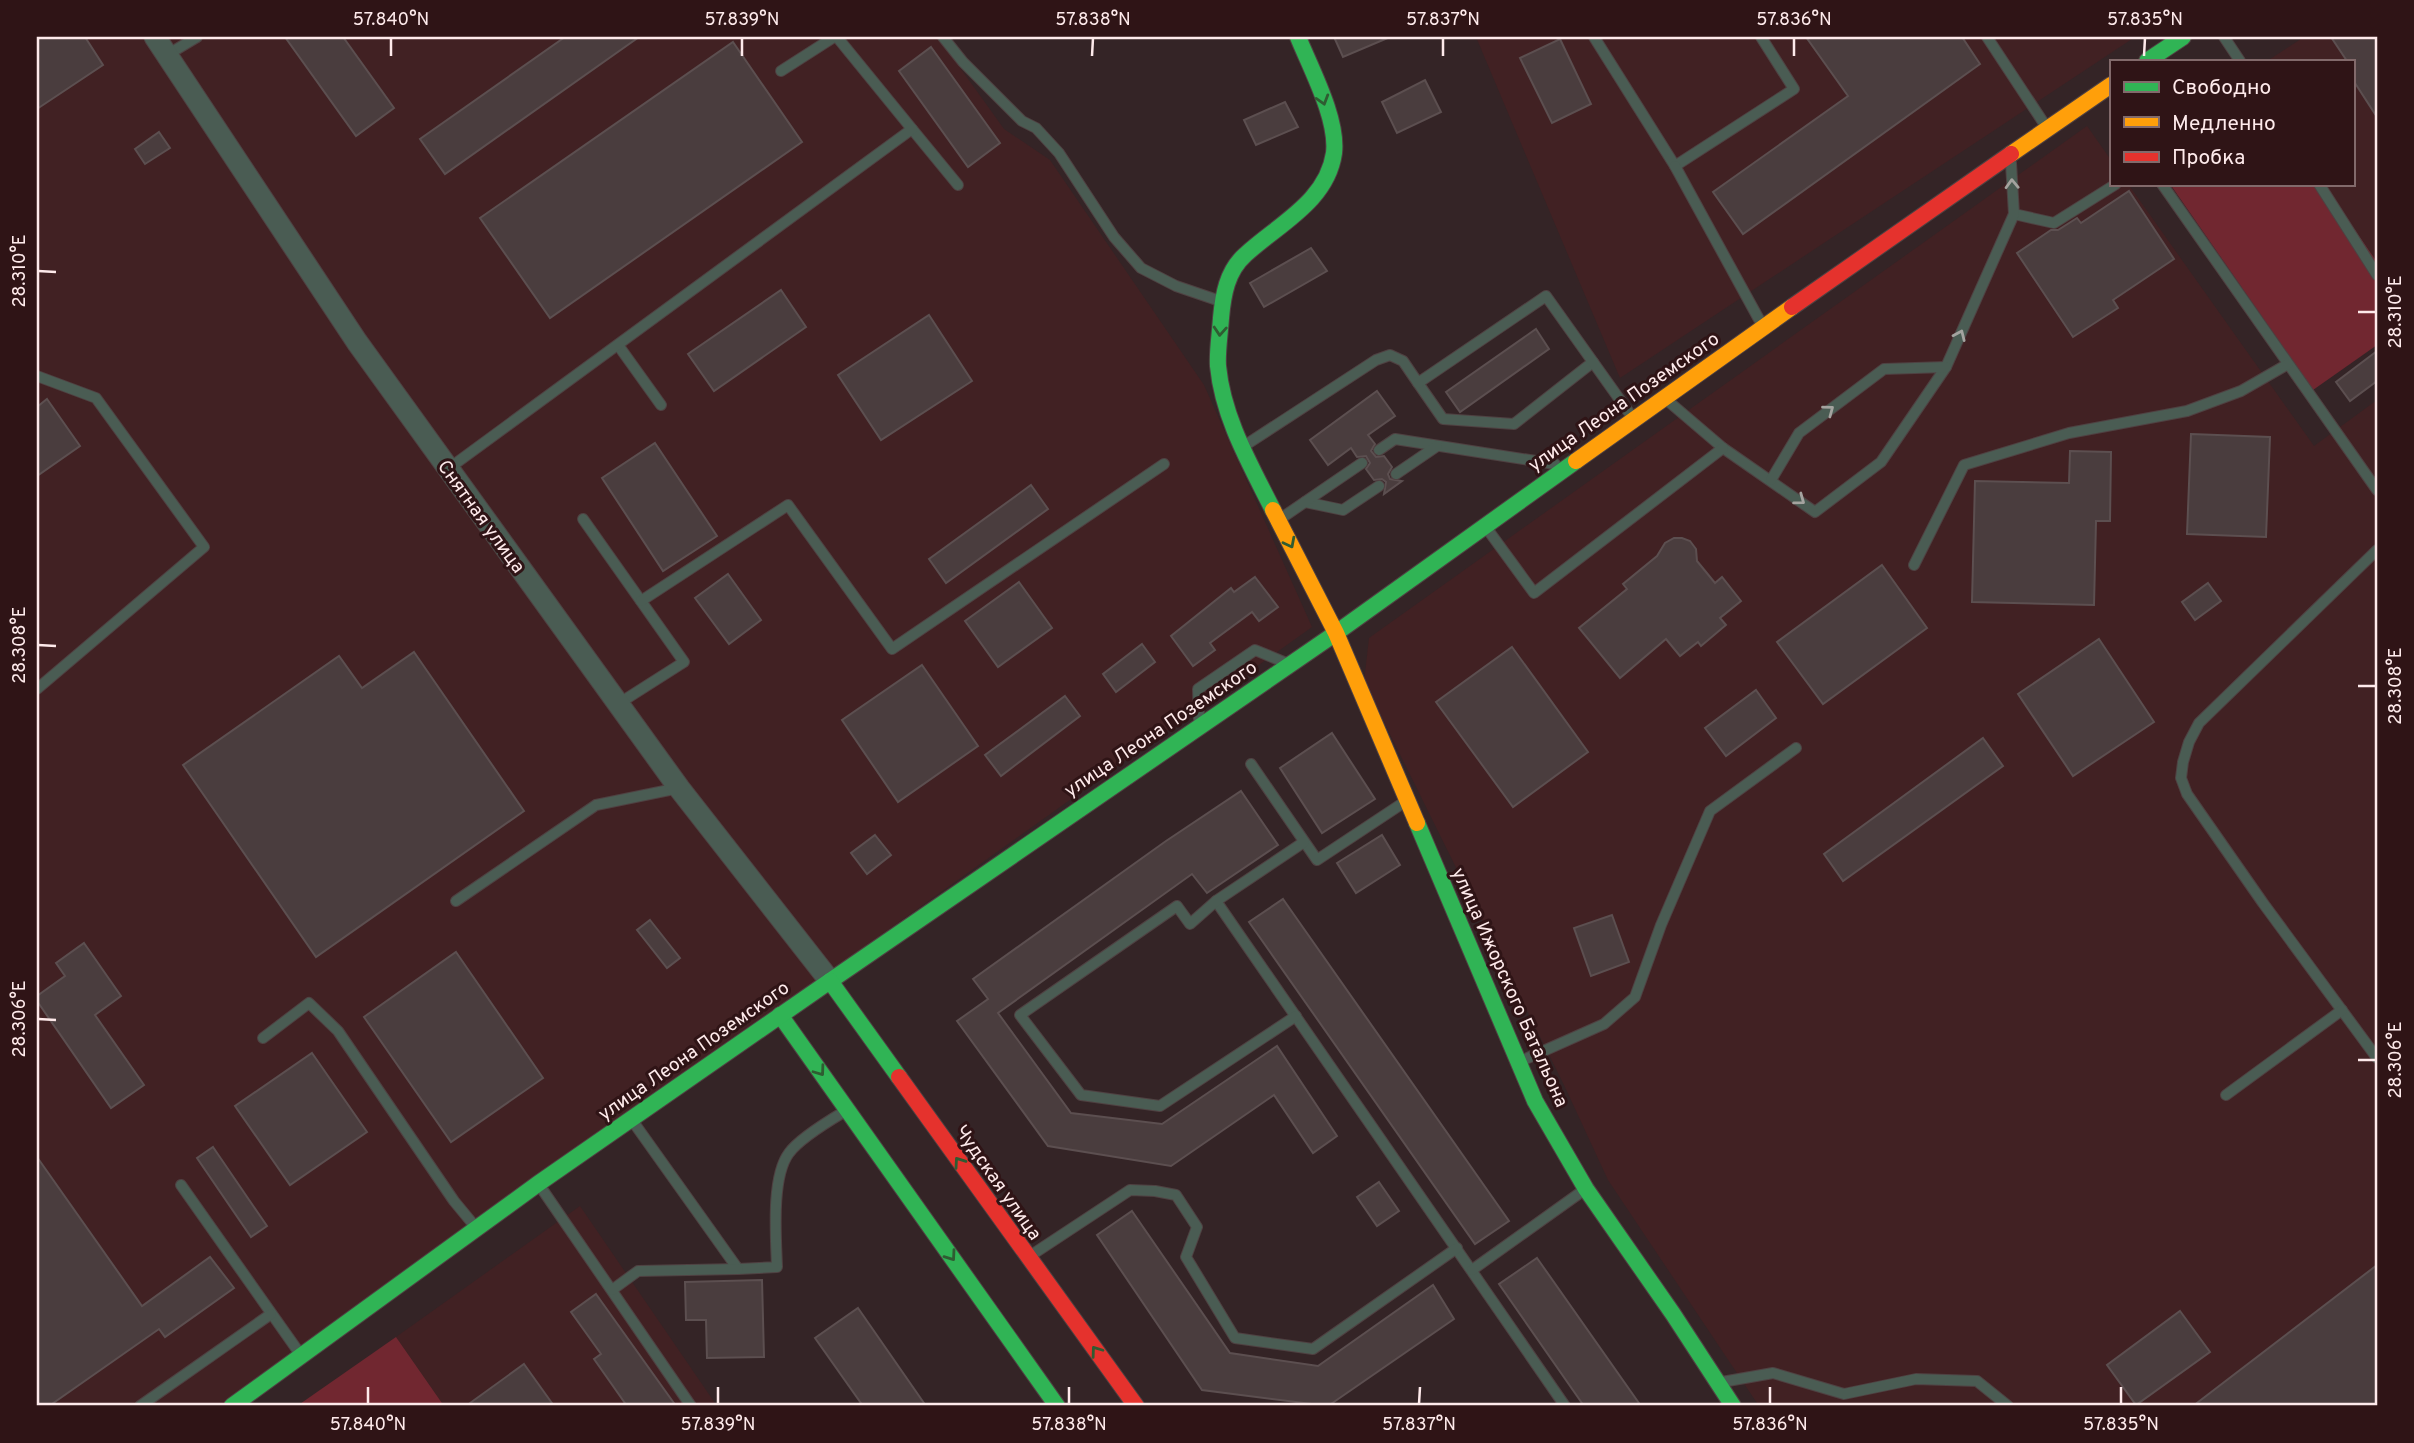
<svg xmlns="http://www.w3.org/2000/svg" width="2414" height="1443" font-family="Overpass,sans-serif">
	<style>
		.built { fill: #412123 }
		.green { fill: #712730 }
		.building { fill: #4a3d3e; stroke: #5c4f50; stroke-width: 2 }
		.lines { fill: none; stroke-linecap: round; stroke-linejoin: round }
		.lane-casing { stroke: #4f4142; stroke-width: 12 }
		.street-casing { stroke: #4f4142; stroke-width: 23 }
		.fast-casing { stroke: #4f4142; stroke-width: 18 }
		.slow-casing { stroke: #4f4142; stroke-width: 18 }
		.jam-casing { stroke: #4f4142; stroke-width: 18 }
		.lane { stroke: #4a5c53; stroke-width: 10 }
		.street { stroke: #4a5c53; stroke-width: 21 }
		.fast { stroke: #30b455; stroke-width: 16 }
		.slow { stroke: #ff9f0a; stroke-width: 16 }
		.jam { stroke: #e5322d; stroke-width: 16 }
		.oneway { stroke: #2f5c32 }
		.oneway2 { stroke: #a4a39f }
		.ticks { fill: none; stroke: #feeaeb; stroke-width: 2.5 }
		.labels { text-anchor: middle; stroke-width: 6; stroke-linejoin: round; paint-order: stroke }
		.street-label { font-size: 19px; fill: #feeaeb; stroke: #2f1416 }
		.neatline { fill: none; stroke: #feeaeb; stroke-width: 2.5 }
		.ticks-label { font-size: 18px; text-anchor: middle; fill: #feeaeb }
	</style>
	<rect width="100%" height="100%" fill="#342426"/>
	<g class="built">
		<polygon points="37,37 938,37 1004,129 1050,160 1204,385 1312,627 222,1406 37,1406"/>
		<polygon points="1476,37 2135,37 1620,378"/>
		<polygon points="2304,37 2377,37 2377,279 2312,184 2353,184 2353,61 2267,61"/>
		<polygon points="2087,126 2111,160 2111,184 2128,184 2314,446 2377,400 2377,1406 1759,1406 1608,1180 1565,1087 1364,682 1369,638"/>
		<polygon points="580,1206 717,1406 444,1406 396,1337"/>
	</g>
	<g class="green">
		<polygon points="2170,184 2323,184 2377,262 2377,345 2313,390"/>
		<polygon points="396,1337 444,1406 297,1406"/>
	</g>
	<g class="building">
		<polygon points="37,37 85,37 103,65 37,109"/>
		<polygon points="285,37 343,37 394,108 356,136"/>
		<polygon points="565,37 639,37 445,174 420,139"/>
		<polygon points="1334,37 1390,37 1343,57"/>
		<polygon points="1806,37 1962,37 1980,64 1743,234 1713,192 1848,96"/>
		<polygon points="2331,37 2377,37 2377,117 2353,80 2353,61 2347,61"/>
		<polygon points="1560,39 1591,104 1552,123 1520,58"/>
		<polygon points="733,42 802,142 550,318 480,218"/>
		<polygon points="931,47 1000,143 968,167 899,71"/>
		<polygon points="1425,80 1441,112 1397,133 1382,102"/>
		<polygon points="1285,102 1298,127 1256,145 1244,120"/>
		<polygon points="159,132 170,148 145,164 135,149"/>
		<polygon points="2129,191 2174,259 2113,300 2118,308 2073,337 2017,253 2051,230 2058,230 2077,218 2081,223"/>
		<polygon points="1311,248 1327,271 1264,307 1250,283"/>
		<polygon points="781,290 806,327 714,391 688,354"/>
		<polygon points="929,315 972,381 881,440 838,375"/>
		<polygon points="1536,329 1549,349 1460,412 1446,392"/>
		<polygon points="2377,351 2377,381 2350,401 2336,382"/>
		<polygon points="1377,391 1395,416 1368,435 1375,444 1371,451 1376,457 1384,456 1392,467 1388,474 1390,479 1402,481 1384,494 1386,482 1382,479 1374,480 1366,469 1370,463 1366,456 1357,457 1351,448 1328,465 1310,440"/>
		<polygon points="47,399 80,446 37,476 37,407"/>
		<polygon points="2191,434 2270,437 2266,537 2187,534"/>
		<polygon points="655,443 717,536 663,571 602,478"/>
		<polygon points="2070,451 2111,452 2110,521 2096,521 2094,605 1972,602 1975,481 2069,483"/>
		<polygon points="1031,485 1048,509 946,583 929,559"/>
		<polygon points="1674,538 1682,538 1690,541 1696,549 1697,561 1715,583 1722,577 1741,601 1720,618 1726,625 1701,646 1698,642 1680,656 1666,639 1620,678 1579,628 1627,589 1623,584 1657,556 1665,543"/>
		<polygon points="1882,565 1927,628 1823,704 1777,642"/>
		<polygon points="728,574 761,620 729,644 695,598"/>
		<polygon points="1255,577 1278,607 1259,621 1252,612 1210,643 1215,650 1193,666 1171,636 1231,588 1234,592"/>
		<polygon points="1019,582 1052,628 998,667 965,621"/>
		<polygon points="2208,583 2221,601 2195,620 2182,602"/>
		<polygon points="2099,639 2154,722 2073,776 2018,694"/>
		<polygon points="1142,644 1155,662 1116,692 1103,674"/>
		<polygon points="1512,647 1588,752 1513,807 1436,702"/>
		<polygon points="414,652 524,811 316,957 183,765 339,656 362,688"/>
		<polygon points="922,665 978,746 898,802 842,720"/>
		<polygon points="1756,690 1776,718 1726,756 1705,728"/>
		<polygon points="1065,696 1080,716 1001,776 985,755"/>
		<polygon points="1332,733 1375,799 1322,833 1280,768"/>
		<polygon points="1983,738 2003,766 1843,881 1824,854"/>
		<polygon points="1241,791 1278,845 1207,893 1192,874 998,1013 1071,1113 1162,1124 1277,1046 1337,1136 1313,1153 1274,1095 1171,1166 1048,1146 957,1021 988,999 973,979 1166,841"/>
		<polygon points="875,835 891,855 867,874 851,853"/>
		<polygon points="1382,835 1400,865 1356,893 1337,863"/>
		<polygon points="1283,899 1509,1221 1475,1244 1249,922"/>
		<polygon points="1612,915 1629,962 1591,976 1574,928"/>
		<polygon points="650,920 680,958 667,968 637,930"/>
		<polygon points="84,943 121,996 95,1015 144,1085 111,1108 37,1001 37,996 65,976 56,963"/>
		<polygon points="456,952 543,1078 451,1142 364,1017"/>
		<polygon points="312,1053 367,1132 290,1185 235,1106"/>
		<polygon points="213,1147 267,1226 251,1237 197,1158"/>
		<polygon points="37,1157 142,1306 210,1257 234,1288 165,1337 159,1329 49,1406 37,1406"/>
		<polygon points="1379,1182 1399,1211 1377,1226 1357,1197"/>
		<polygon points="1132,1211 1230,1353 1318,1366 1433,1285 1454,1319 1328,1406 1202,1390 1097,1235"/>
		<polygon points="1537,1258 1641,1406 1584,1406 1499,1284"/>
		<polygon points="2377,1265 2377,1406 2193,1406"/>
		<polygon points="762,1280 764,1357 707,1358 706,1320 686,1320 685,1282"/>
		<polygon points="596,1294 676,1406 627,1406 594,1359 601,1354 571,1312"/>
		<polygon points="858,1308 926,1406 863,1406 815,1338"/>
		<polygon points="2180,1311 2210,1352 2136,1405 2107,1365"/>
		<polygon points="524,1364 554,1406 466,1406"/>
	</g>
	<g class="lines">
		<defs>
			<g id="lane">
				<polyline points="943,37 963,62 1022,121 1036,128 1059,153 1114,237 1141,268 1176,286 1220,301"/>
				<polyline points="1594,37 1675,166 1794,89 1761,37"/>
				<polyline points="1987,37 2045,125"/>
				<polyline points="2224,37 2240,61"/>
				<polyline points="167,55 197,37"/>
				<polyline points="781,71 834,37"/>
				<polyline points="912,129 958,185"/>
				<polyline points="1675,166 1761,323"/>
				<polyline points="2162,184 2377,490"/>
				<polyline points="2319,184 2377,275"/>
				<polyline points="2014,214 2054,223 2116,184"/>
				<polyline points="618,345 661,405"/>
				<polyline points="37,376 96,398 204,547 37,689"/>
				<polyline points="1418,383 1443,419 1514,424 1593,362"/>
				<polyline points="1668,401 1723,448 1815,512 1881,462 1946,367 2014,214 2011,163"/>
				<polyline points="1244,446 1376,360 1390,355 1403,361 1418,383 1546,296 1630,414"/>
				<polyline points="1379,450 1395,439 1555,464"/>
				<polyline points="448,469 912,129 837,37"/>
				<polyline points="1396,474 1437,446"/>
				<polyline points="1771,480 1799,433 1884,369 1946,367"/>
				<polyline points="1305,502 1343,510 1379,486"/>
				<polyline points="583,519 684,662 618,704"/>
				<polyline points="1280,519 1362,463"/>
				<polyline points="1488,530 1534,593 1723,448"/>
				<polyline points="2377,550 2199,723 2189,742 2183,762 2181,778 2187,794 2263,903 2377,1058"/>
				<polyline points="1914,565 1964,465 2069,433 2187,411 2241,391 2288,364"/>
				<polyline points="641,601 788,505 892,649 1164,464"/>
				<polyline points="1199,719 1198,689 1255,650 1284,662"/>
				<polyline points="1251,764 1317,860 1406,801"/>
				<polyline points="456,901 596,805 679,788"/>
				<polyline points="1216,901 1565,1406"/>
				<polyline points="1296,1016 1160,1106 1081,1095 1020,1015 1177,906 1190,924 1216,901 1304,842"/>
				<polyline points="263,1038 309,1003 338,1031 454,1201 473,1224"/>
				<polyline points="1521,1061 1604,1024 1635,997 1661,925 1710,811 1796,748"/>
				<polyline points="2226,1095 2342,1010"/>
				<path d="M 634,1123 L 738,1269 L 777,1267 C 776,1237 771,1177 789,1153 C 799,1139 827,1122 842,1113"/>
				<polyline points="181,1185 298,1351"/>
				<polyline points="542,1189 691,1406"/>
				<polyline points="1033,1254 1130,1190 1155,1191 1176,1195 1197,1227 1186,1257 1235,1338 1313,1349 1457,1248"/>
				<polyline points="1472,1270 1584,1190"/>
				<polyline points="612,1290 638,1271 738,1269"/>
				<polyline points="1722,1382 1773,1373 1844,1394 1916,1379 1977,1381 2008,1406"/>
				<polyline points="140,1406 271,1314"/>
			</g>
			<polyline id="street" points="155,37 357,342 679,788 830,981"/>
			<g id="fast">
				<polyline points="2147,61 2183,37"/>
				<path d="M 1273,510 C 1250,464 1223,418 1218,366 C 1217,351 1220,334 1221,318 C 1223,295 1227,271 1245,255 C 1277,225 1327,202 1334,153 C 1338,119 1311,69 1298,37"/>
				<polyline points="1417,823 1535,1101 1586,1189 1673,1314 1733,1406"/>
				<polyline points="830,981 1336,633 1576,461"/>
				<polyline points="780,1015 1057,1406"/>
				<polyline points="232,1406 539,1183 830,981 899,1077"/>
			</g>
			<g id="slow">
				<polyline points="2011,154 2111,85"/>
				<polyline points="1576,461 1792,307"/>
				<polyline points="1273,510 1336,633 1417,823"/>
			</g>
			<g id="jam">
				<polyline points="1792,307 2011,154"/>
				<polyline points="899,1077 1136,1406"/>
			</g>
		</defs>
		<use href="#lane" class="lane-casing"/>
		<use href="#street" class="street-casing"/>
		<use href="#fast" class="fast-casing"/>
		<use href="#slow" class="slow-casing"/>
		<use href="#jam" class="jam-casing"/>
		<use href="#lane" class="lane"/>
		<use href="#street" class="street"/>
		<use href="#fast" class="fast"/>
		<use href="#slow" class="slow"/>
		<use href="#jam" class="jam"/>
	</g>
	<defs><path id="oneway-chevron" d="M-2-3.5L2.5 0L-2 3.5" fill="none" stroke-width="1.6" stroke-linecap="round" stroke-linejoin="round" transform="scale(1.75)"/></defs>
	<g class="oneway">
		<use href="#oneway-chevron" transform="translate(1323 100) rotate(73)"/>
		<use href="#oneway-chevron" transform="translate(1220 331) rotate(94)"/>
		<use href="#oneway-chevron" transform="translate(1290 543) rotate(63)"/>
		<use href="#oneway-chevron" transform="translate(820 1071) rotate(54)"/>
		<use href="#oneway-chevron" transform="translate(959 1162) rotate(-125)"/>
		<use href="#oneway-chevron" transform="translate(951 1256) rotate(55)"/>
		<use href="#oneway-chevron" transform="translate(1096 1351) rotate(-126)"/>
	</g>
	<g class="oneway2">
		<use href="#oneway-chevron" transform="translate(2012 184) rotate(-92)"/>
		<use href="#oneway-chevron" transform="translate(1960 335) rotate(-66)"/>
		<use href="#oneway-chevron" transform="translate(1829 410) rotate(-37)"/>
		<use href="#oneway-chevron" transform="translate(1800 500) rotate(36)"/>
	</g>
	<path class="ticks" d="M 391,56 L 391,38M 742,56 L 742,38M 1092,56 L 1093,38M 1443,56 L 1443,38M 1794,56 L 1794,38M 2144,56 L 2145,38M 38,271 L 56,272M 2358,312 L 2376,312M 38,645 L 56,646M 2358,686 L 2376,686M 38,1019 L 56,1020M 2358,1060 L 2376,1060M 368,1404 L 368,1387M 718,1404 L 718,1387M 1069,1404 L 1069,1387M 1419,1404 L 1420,1387M 1770,1404 L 1770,1387M 2121,1404 L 2121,1387"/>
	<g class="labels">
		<g class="street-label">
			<text transform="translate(1623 401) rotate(-35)" y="7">улица Леона Поземского</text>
			<text transform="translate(482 516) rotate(54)" y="7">Снятная улица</text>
			<text transform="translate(1160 728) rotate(-34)" y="7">улица Леона Поземского</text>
			<text transform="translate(1511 987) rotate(66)" y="7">улица Ижорского Батальона</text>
			<text transform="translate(693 1050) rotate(-35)" y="7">улица Леона Поземского</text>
			<text transform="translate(999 1182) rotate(55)" y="7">Чудская улица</text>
		</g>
	</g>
	<rect width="2414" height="1443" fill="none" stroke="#2f1416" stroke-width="77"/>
	<rect x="2110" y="60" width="245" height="126" fill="#2f1416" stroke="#826a6b" stroke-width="2"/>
	<rect x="2124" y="82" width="35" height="10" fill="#30b455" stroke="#826a6b" stroke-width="2"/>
	<text x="2172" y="94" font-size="21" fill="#feeaeb">Свободно</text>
	<rect x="2124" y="117" width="35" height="10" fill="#ff9f0a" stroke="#826a6b" stroke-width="2"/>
	<text x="2172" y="130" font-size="21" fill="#feeaeb">Медленно</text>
	<rect x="2124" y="152" width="35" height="10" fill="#e5322d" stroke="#826a6b" stroke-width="2"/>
	<text x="2172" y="164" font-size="21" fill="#feeaeb">Пробка</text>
	<rect x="38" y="38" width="2338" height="1366" class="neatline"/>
	<g class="ticks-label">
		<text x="391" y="25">57.840°N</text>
		<text x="742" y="25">57.839°N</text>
		<text x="1093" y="25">57.838°N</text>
		<text x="1443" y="25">57.837°N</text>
		<text x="1794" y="25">57.836°N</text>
		<text x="2145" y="25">57.835°N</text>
		<text transform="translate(19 271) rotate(-90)" y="6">28.310°E</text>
		<text transform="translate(2395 312) rotate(-90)" y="6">28.310°E</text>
		<text transform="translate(19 645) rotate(-90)" y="6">28.308°E</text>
		<text transform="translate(2395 686) rotate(-90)" y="6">28.308°E</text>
		<text transform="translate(19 1019) rotate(-90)" y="6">28.306°E</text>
		<text transform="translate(2395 1060) rotate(-90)" y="6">28.306°E</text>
		<text x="368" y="1430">57.840°N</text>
		<text x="718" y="1430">57.839°N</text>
		<text x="1069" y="1430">57.838°N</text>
		<text x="1419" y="1430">57.837°N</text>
		<text x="1770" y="1430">57.836°N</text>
		<text x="2121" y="1430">57.835°N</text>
	</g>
</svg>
